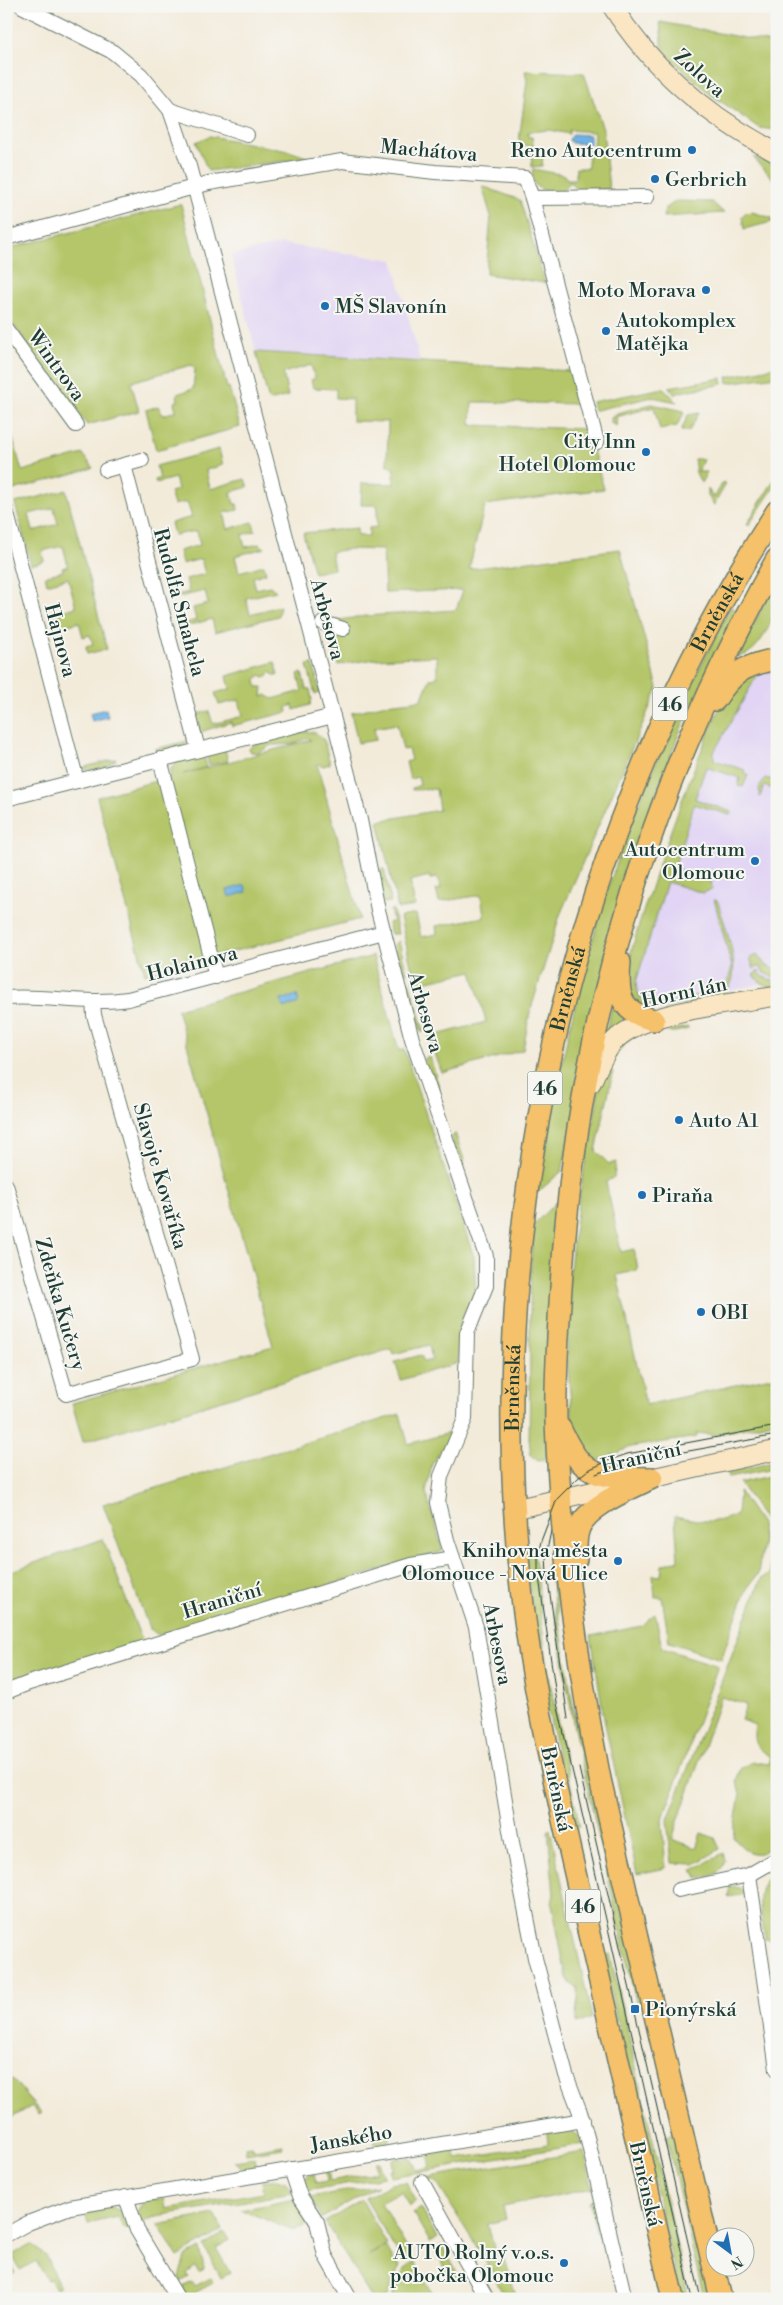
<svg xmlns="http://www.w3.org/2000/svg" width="783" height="2305" font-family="'Libre Bodoni',serif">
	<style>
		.built { fill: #e1d4f4 }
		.green { fill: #b4c669; stroke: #6a824e; fill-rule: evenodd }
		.water { fill: #70b2e5; stroke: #48788c }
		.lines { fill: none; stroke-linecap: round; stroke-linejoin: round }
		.stream { stroke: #70b2e5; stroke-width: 4.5 }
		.street-casing { stroke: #697a6e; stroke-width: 16 }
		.secondary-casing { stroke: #697a6e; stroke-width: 21 }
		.primary-casing { stroke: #697a6e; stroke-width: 24 }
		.street { stroke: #fff; stroke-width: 14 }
		.secondary { stroke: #fbe6c4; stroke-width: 19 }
		.primary { stroke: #f5c16b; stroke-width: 21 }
		.tram { stroke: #1f3d34; stroke-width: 1 }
		.poi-dot { fill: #1f6fb2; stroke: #f6f6f2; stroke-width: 2 }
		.labels { text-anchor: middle; stroke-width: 4; stroke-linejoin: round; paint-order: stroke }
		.shield { fill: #f6f6f2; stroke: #60746d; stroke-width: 1 }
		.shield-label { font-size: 19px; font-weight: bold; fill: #1f3d34 }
		.street-label { font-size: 20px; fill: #1f3d34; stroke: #f6f6f2 }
		.poi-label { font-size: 20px; fill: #1f3d34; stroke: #f6f6f2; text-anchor: start }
	</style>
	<rect width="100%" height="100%" fill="#f6f6f2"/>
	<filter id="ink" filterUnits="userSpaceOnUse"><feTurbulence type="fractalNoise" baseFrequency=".02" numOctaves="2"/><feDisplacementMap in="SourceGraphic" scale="10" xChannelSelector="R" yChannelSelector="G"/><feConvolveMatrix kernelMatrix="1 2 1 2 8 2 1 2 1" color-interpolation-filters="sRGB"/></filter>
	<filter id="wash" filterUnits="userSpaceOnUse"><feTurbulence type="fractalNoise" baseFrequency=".0096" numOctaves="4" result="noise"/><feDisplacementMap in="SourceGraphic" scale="20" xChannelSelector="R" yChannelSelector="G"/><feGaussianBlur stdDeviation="1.12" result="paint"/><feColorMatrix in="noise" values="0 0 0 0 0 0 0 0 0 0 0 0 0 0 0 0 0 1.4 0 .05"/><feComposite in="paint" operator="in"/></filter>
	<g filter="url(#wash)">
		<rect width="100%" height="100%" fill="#f3ebda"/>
		<g class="built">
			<polygon points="282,244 393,260 420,361 256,352 231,255"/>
			<polygon points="777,667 777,980 655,1008 635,1002 631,973 697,773 758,671"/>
		</g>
		<g class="green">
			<polygon points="660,22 777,44 777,130 759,128 710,94 663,52"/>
			<path d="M 525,71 L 584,73 L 603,129 L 609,189 L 581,191 L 577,190 L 570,182 L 562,192 C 546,192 529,191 533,169 L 564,175 L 567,179 L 575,179 L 576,168 L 588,168 L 588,155 L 585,155 L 585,148 L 593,148 L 594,132 L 569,130 L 569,134 L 549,130 L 528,132 L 528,137 L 532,137 L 534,152 L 543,154 L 542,166 L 532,167 L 531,149 L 527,145 L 518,148 L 527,81 Z"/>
			<polygon points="210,136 289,151 309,158 208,171 196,142"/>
			<polygon points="753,157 777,166 777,183"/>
			<polygon points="482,186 520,200 545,283 486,274 491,216"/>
			<polygon points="676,201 712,202 724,213 663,217 665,209"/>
			<polygon points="181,204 227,388 229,387 240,427 156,450 146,410 158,406 163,415 176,411 174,402 178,401 177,394 193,389 195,369 191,365 131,382 139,411 87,425 6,315 6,249"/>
			<polygon points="752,212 772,218 772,222 744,229 742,217 745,213"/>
			<polygon points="256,352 572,371 581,404 472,402 471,425 587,429 604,489 485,505 469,569 620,549 658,688 560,915 530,1012 523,1050 442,1073 429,1037 486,1022 472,971 415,984 400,917 416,914 421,937 437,934 436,926 484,917 481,895 439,902 436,890 441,889 438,878 430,879 429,876 410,881 415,906 398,909 378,821 439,810 436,789 412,790 412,788 420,785 418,777 410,779 406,762 411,760 408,749 403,750 397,724 374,728 376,740 358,743 351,713 386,704 421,700 430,679 437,678 437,656 375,659 338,665 327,622 365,616 456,610 463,590 385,593 383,550 350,549 331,552 334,569 314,573 303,533 357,528 357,536 369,536 369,528 377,527 377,505 361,505 362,483 394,484 394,469 387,465 388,422 352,421 352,399 336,398 336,389 313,388 311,380 315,379 311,365 283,373 288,396 269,401"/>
			<polygon points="775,367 777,376 728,383 727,377"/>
			<polygon points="722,378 723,384 680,392 675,395 669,387"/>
			<polygon points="664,388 677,402 652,397 596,410 594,410 592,402"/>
			<polygon points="652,404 684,411 684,413 677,426 660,430 654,407 616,417 617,426 611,423 611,418 617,413"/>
			<polygon points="699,413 689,431 681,431 688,415"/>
			<polygon points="9,425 22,471 83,454 93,468 6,492 6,426"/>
			<polygon points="219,449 223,465 206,470 210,489 245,479 248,487 231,492 234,504 237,504 238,510 224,513 228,529 253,522 255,531 242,535 245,547 259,544 265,548 235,556 239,572 264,565 266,573 253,577 256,589 270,586 276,591 246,598 250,614 280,606 278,616 215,632 212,619 187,626 183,624 196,620 193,608 208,604 205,591 179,597 176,595 189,592 186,579 205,574 201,559 182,564 179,551 200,545 197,531 174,535 171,523 192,517 187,502 174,505 170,492 178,490 175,478 156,483 155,480 160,478 156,466"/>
			<polygon points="694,459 703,459 698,472 707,472 701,483 696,473"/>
			<polygon points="777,475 777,483 748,526 747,524"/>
			<polygon points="723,482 726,484 714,505 708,496 708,489 714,498"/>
			<path d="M 66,490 L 107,649 L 87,654 L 86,646 L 93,644 L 90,635 L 83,637 L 79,622 L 59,628 L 55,613 L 76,607 L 68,578 L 47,584 L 45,576 L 63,571 L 62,568 L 68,566 L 63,546 L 42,551 L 44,561 L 31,565 L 15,503 ZM 54,508 L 58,524 L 33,531 L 29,514 Z"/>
			<path d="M 777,578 C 777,586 778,594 777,601 C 775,618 758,656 739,656 L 738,655 Z"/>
			<path d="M 731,606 L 737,612 L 680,731 L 650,808 L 633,860 L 562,1171 L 537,1193 C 556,1082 579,972 616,865 C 647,775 688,690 731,606 Z"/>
			<polygon points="275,662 278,675 274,675 270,672 268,676 263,677 261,675 256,679 257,687 263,687 262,697 266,695 273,699 302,691 298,674 302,673 306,689 310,689 312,699 310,705 294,710 293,705 287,707 288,712 232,726 231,722 200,732 196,714 209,711 213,724 243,716 239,700 219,705 215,693 230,689 227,676"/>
			<polygon points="313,664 320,693 315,694 307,665"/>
			<path d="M 777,667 L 777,670 L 761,673 L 756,677 L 714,752 L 714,760 L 745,770 L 744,773 L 748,775 L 743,787 L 738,786 L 740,778 L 706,767 L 695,799 L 732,812 L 730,815 L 694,804 L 674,868 L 711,880 L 712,889 L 703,893 L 667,882 L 636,982 C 638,1016 669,1003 689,997 C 702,994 717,992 727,984 L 732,967 L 714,899 L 718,902 C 724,926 750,983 718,997 C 711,1000 700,1001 692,1002 C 672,1006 656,1011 636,1005 C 633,997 627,988 626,980 C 623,955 715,699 734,683 C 742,676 766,671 777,667 Z"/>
			<path d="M 300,732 L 315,732 L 324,740 L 330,764 L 323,766 L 317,764 L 360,919 L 145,974 L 97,797 L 170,777 L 170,770 L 176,762 L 203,754 L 207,767 L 183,774 L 311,740 L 307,738 L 293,744 L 271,745 L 258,753 L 251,752 L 249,749 C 255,740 288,737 300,732 Z"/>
			<polygon points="187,741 184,746 160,752 154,749"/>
			<polygon points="225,749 228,761 209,765 206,754"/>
			<path d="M 116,759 C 110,767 91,773 81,768 Z"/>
			<polygon points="765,778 777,781 777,790 764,786 760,797 759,788"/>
			<polygon points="369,806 378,846 373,847 364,807"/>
			<polygon points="384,869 391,902 383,903 378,870"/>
			<polygon points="390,910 393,910 398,934 391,934 388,923 393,921"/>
			<polygon points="399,941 407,973 400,970 399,956 396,956 394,945"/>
			<polygon points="758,955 765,965 777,970 777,979 763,972 760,966 754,969 750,958"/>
			<path d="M 373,956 L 399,1051 L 404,1049 L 474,1257 L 476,1298 C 456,1313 459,1341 458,1363 L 401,1380 L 395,1362 L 421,1355 L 424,1362 L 432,1360 L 429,1345 L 393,1354 L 391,1349 L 83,1442 L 72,1403 L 273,1346 L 177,1009 Z"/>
			<path d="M 759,971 L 761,975 L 777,983 L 777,987 C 767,988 759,982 753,975 Z"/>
			<polygon points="409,981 424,1031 421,1032 413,1005 409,1005 404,987"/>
			<polygon points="612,1006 631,1021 608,1038 605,1035"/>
			<path d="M 657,1025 L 671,1030 L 688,1027 L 688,1029 C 683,1030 675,1033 669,1032 C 665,1031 662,1029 658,1029 C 634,1029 617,1050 609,1070 L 613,1072 L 596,1151 L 609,1164 L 616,1162 L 614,1177 L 606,1182 L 620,1247 L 621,1252 L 634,1249 L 638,1270 L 617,1275 L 646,1405 L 775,1376 L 777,1421 L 715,1435 L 696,1433 L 697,1437 L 631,1447 L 595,1462 C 589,1459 583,1456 580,1450 C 573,1436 572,1418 571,1402 C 560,1309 574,1216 593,1124 C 597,1102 599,1075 611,1055 C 621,1038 639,1030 657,1025 Z"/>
			<polygon points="430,1057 440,1090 435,1090 423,1059"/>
			<polygon points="455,1133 465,1163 460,1164 451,1138"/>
			<path d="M 558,1200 L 548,1323 L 548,1454 L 543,1460 L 538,1461 L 531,1455 L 529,1439 C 531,1368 528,1296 533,1225 Z"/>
			<polygon points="400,1414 408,1444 453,1432 432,1464 426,1492 443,1551 198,1625 158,1635 149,1628 103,1504"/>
			<polygon points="777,1461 777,1468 729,1478 728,1473"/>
			<path d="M 777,1474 L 777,1834 C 764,1861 750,1858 733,1837 L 740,1793 L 736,1781 L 741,1768 L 752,1762 L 769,1764 L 771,1757 C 755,1748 752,1743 755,1725 L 741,1720 L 746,1705 L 721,1697 L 672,1839 L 696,1848 L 701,1833 L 715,1838 L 720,1849 L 695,1864 L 672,1863 L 667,1822 L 761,1579 L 770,1574 L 770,1528 L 740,1483 Z"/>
			<path d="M 739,1491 L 761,1524 L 763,1541 L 758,1574 L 746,1590 L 721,1659 L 669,1642 L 662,1597 L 655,1597 L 653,1575 L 661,1576 L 662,1565 L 678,1560 L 675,1516 C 697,1520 716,1526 737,1514 Z"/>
			<polygon points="103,1539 142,1641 6,1687 6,1573"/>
			<path d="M 530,1548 C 539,1558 539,1603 541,1618 C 549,1689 565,1758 580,1827 L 573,1829 L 539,1666 L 526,1558 Z"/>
			<polygon points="551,1568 574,1712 644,2000 636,2002 574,1728 554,1605"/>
			<polygon points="655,1613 662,1648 718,1666 662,1821 666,1868 637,1874 604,1719 591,1636 642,1626"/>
			<path d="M 550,1829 L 592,2018 L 577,2024 C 574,2010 580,2000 578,1988 L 571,1984 L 566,1976 L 552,1904 L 554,1894 L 548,1831 Z"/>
			<path d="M 723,1853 L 725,1861 C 720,1875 712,1876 698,1879 L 693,1870 Z"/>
			<path d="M 777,1871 L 777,1940 L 765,1939 C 762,1915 750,1885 777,1871 Z"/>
			<polygon points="730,1886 739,1888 747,1894 728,1897"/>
			<polygon points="610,1954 689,2299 681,2299 602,1956"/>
			<polygon points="13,2079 41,2113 38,2115 32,2106 6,2121 6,2080"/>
			<polygon points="568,2130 579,2136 583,2144 391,2177 390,2170 393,2169 392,2159 411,2158 417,2170 430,2167 430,2157 432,2154 454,2148 456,2159 548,2144 547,2133"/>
			<polygon points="675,2134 712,2299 704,2299 666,2136"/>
			<polygon points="390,2135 388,2143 376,2147 374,2137"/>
			<polygon points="283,2145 283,2148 246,2154 245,2147 252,2146 253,2150"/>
			<polygon points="584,2152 593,2188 503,2207 506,2219 488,2224 497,2261 504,2259 516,2299 506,2299 491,2270 483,2273 481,2270 488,2265 435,2180 423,2181 423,2178"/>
			<path d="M 255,2158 L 257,2168 C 247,2170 241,2169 234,2161 Z"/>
			<polygon points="376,2162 379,2162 384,2177 306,2191 303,2185 306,2177 314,2173 316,2183 327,2181 325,2171 328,2170 330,2181 377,2172"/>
			<path d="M 277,2179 L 286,2182 L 292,2193 L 157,2216 L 141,2223 L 137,2212 C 142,2199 152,2200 164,2198 L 166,2209 L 264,2192 L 262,2181 Z"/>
			<polygon points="406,2182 416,2201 409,2206 401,2192 381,2203 412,2257 403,2262 365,2198 391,2184"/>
			<polygon points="377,2186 322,2218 310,2197"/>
			<polygon points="295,2199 309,2224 294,2230 241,2210"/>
			<polygon points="362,2200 387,2244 369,2255 386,2247 394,2261 400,2265 386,2299 372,2299 325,2222"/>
			<polygon points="595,2200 597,2202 605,2236 598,2237 589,2202"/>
			<polygon points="112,2207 121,2211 130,2230 125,2229 117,2217 88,2224 85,2212"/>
			<polygon points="420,2208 437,2238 430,2242 413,2213"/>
			<polygon points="214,2214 223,2230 178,2257 158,2225"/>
			<polygon points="225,2232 230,2240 216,2248 230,2273 221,2278 204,2246"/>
			<polygon points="31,2245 45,2255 60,2287 56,2289 50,2279 47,2280 36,2261 20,2270 12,2255"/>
			<polygon points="442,2245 459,2276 452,2280 435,2250"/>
			<polygon points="200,2248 204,2269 199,2272 195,2267 187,2273 189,2277 181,2282 179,2277 185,2257"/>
			<polygon points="7,2258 15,2273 6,2278 6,2259"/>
			<polygon points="415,2262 436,2299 391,2299 404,2269"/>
			<polygon points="210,2278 213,2283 189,2296 184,2293 183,2287 192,2282 194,2286"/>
		</g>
		<g class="water">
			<polygon points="572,134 590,135 590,144 571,143 569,140"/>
			<polygon points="106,709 108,717 92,721 90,713"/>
			<polygon points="245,885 247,892 229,897 227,890"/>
			<polygon points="297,995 299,1003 283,1008 281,1000"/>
		</g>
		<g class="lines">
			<polyline class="stream" points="740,6 777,12"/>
		</g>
	</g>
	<g filter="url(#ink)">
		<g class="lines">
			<defs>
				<g id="street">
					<polyline points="22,6 113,52 141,75 170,110 189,166 360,820 378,910 412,1039 486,1256 486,1286 467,1333 465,1419 441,1476 438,1503 447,1540 476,1627 512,1842 535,1958 566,2075 580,2112 588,2141 625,2299"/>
					<polyline points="170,110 247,135"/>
					<polyline points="532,198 597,442"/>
					<polyline points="6,238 209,183 342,161 435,172 525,178 532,198 647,197"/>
					<polyline points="6,329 76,425"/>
					<polyline points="124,465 198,749"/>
					<polyline points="106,470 142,460"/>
					<polyline points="6,510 77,781"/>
					<polyline points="323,623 343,629"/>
					<polyline points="160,759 216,977"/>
					<polyline points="6,799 333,716"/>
					<path d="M 6,998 C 47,995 87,1005 128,999 L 384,932"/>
					<polyline points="6,1185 66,1394 192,1359 94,1015 93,1002"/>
					<polyline points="6,1692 29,1683 411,1565 453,1558"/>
					<polyline points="749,1875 777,2069"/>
					<polyline points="678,1890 749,1875 777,1859"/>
					<polyline points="291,2169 300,2196 317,2222 325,2255 350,2299"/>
					<polyline points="422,2182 487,2299"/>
					<polyline points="126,2197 137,2230 178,2299"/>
					<polyline points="6,2235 28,2223 70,2207 583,2120"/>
				</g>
				<g id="secondary">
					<path d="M 612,6 C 653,71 709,117 777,153"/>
					<path d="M 591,1083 C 598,1068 604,1052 615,1040 C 645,1010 735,1004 777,996"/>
					<polyline points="515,1509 777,1450"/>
				</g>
				<g id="primary">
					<path d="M 715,700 C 733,672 744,665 777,659"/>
					<path d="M 620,962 C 617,994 619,1012 654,1020"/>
					<path d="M 560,1428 C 584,1480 597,1477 651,1478"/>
					<path d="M 576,1559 C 576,1549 575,1538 579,1528 C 588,1505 631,1489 652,1478"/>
					<path id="s1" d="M 673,2299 C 643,2169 613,2038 583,1908 C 559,1802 533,1696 521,1588 C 481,1217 573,824 777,511"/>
					<path d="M 721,2299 L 600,1779 C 577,1661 560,1541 556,1421 C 555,1377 558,1332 561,1288 C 576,1029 650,785 777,559"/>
				</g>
			</defs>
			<use href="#street" class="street-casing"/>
			<use href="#secondary" class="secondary-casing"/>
			<use href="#primary" class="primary-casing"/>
			<use href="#street" class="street"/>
			<use href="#secondary" class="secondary"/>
			<use href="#primary" class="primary"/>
			<g class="tram">
				<polyline points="596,1474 628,1462 777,1435"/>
				<polyline points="551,1531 546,1555 547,1574 568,1719"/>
				<polyline points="579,1768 701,2299"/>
				<polyline points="692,2299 557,1703 538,1570 538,1555 541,1541 557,1499 578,1478 588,1470 610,1460 627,1454 777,1426"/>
			</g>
		</g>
	</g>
	<g class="poi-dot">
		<circle cx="692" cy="150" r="5"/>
		<circle cx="655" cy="179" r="5"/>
		<circle cx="706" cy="290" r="5"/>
		<circle cx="325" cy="306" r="5"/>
		<circle cx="606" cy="331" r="5"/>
		<circle cx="646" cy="452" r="5"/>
		<circle cx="755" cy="861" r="5"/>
		<circle cx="679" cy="1120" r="5"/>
		<circle cx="642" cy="1195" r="5"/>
		<circle cx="701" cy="1312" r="5"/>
		<circle cx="618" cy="1561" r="5"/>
		<rect x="630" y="2004" width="10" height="10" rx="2.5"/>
		<circle cx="564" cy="2263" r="5"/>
	</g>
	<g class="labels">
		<g class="shield">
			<rect x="652.5" y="687.5" width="35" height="33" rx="4"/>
			<rect x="527.5" y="1071.5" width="35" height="33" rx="4"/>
			<rect x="565.5" y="1889.5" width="35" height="33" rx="4"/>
		</g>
		<g class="shield-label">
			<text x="670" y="711">46</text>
			<text x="545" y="1095">46</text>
			<text x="583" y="1913">46</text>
		</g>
		<g class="street-label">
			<text transform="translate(700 73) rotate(42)" y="7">Zolova</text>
			<text transform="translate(429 150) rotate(5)" y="7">Machátova</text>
			<text transform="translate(57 365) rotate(54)" y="7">Wintrova</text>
			<text transform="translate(180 602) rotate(75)" y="7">Rudolfa Smahela</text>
			<text dy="7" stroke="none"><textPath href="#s1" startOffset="1738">Brněnská</textPath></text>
			<text transform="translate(328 619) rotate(75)" y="7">Arbesova</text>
			<text transform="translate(61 640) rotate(75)" y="7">Hajnova</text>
			<text transform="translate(192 963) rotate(-14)" y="7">Holainova</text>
			<text dy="7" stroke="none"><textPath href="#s1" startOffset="1332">Brněnská</textPath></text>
			<text transform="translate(684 992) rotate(-12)" y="7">Horní lán</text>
			<text transform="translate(426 1012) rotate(74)" y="7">Arbesova</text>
			<text transform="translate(161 1176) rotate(74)" y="7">Slavoje Kovaříka</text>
			<text transform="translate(61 1304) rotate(74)" y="7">Zdeňka Kučery</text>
			<text dy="7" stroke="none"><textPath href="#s1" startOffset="928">Brněnská</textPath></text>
			<text transform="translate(641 1457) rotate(-13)" y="7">Hraniční</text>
			<text transform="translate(222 1600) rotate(-17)" y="7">Hraniční</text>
			<text transform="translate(498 1644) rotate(79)" y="7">Arbesova</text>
			<text transform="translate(557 1789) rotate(78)" y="7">Brněnská</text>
			<text transform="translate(351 2138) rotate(-10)" y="7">Janského</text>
			<text transform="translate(646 2184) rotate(77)" y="7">Brněnská</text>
		</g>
		<g class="poi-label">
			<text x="682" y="157" text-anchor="end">Reno Autocentrum</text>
			<text x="665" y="186">Gerbrich</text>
			<text x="696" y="297" text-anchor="end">Moto Morava</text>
			<text x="335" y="313">MŠ Slavonín</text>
			<text x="616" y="327">Autokomplex<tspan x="616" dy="23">Matějka</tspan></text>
			<text x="636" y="448" text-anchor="end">City Inn<tspan x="636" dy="23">Hotel Olomouc</tspan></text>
			<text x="745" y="856" text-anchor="end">Autocentrum<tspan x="745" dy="23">Olomouc</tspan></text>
			<text x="689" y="1127">Auto A1</text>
			<text x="652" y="1202">Piraňa</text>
			<text x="711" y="1319">OBI</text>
			<text x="608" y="1557" text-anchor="end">Knihovna města<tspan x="608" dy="23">Olomouce - Nová Ulice</tspan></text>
			<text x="645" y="2016">Pionýrská</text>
			<text x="554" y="2259" text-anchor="end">AUTO Rolný v.o.s.<tspan x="554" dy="23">pobočka Olomouc</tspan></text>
		</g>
	</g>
	<rect width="783" height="2305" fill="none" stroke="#f6f6f2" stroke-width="25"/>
	<g transform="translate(730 2252) rotate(148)"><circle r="24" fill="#f6f6f2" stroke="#a0aca6"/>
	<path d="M0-4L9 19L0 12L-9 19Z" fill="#1f6fb2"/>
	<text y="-8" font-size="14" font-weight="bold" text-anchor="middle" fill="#1f3d34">N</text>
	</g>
</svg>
